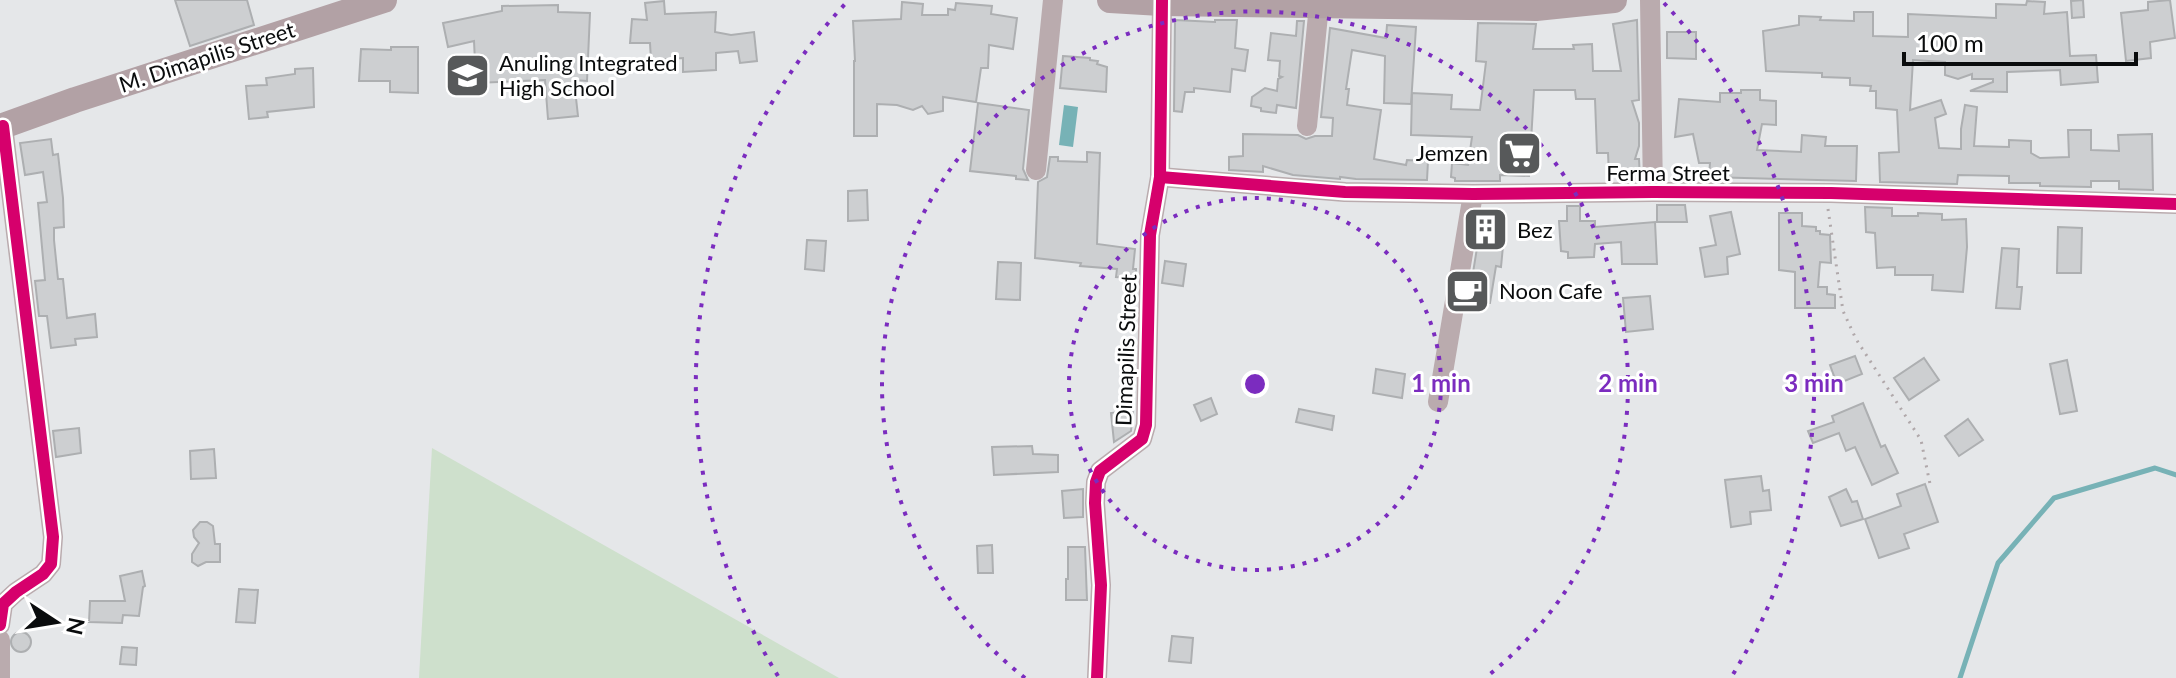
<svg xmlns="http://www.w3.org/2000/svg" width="2176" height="678" font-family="Lato,sans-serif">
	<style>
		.green { fill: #cee0cc }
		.water { fill: #77b2b6 }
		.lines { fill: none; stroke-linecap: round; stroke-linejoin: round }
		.stream { stroke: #77b2b6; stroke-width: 5 }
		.building { fill: #cdcfd1; stroke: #adafb1; stroke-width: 2 }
		.path { stroke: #b0a8aa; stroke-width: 3; stroke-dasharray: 2 6; stroke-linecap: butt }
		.minor { stroke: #baabae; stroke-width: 20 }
		.major { stroke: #b2a1a5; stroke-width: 26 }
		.cycleway-casing { stroke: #fff; stroke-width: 17 }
		.cycleway { stroke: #d6006c; stroke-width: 12 }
		.ring { fill: none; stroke: #7b2cbf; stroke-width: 4; stroke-dasharray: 4 8 }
		.labels { text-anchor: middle; stroke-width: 6; stroke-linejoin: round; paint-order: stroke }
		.street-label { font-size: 22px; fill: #0a0c0d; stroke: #fff }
		.poi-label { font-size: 22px; fill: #0a0c0d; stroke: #fff; text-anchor: start }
		.centre { fill: #7b2cbf; stroke: #fff; stroke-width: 4 }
		.ring-label { font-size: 24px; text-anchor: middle; font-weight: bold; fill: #7b2cbf; stroke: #fff; stroke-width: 6; stroke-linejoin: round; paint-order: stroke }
	</style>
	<rect width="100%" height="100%" fill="#e5e7e9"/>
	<polygon class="green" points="432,448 839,678 419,678"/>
	<polygon class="water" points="1064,105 1078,107 1073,147 1059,145"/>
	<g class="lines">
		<polyline class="stream" points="1960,678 1998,563 2054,498 2155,468 2176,475"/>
	</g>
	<g class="building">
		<polygon points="175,0 247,0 254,25 190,46"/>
		<polygon points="2083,0 2084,17 2072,18 2071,1"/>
		<polygon points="2170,0 2175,38 2150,42 2151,58 2126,61 2121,13 2148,10 2148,2"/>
		<polygon points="664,1 665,14 716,12 715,32 731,35 754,32 757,61 740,63 738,51 716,53 716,70 683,72 683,58 651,60 650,43 630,43 632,19 647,20 645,3"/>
		<polygon points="2027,1 2045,2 2044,14 2067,12 2070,56 2096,55 2098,82 2061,85 2060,70 2007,72 2007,92 1970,91 1993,82 1993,79 1972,79 1972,74 1958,79 1945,75 1945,62 1913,60 1910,110 1941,100 1946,114 1935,118 1939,148 1961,149 1961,129 1965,105 1977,107 1974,146 2009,147 2009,140 2031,141 2031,153 2040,158 2069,157 2068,130 2091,130 2091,150 2119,151 2118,135 2152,134 2153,190 2119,189 2119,181 2091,181 2091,187 2040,186 2040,183 2009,183 2009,176 1958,175 1957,184 1880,182 1879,153 1899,152 1897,110 1876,108 1876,91 1870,91 1871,86 1850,85 1850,78 1822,77 1822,73 1766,71 1763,31 1799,25 1799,16 1821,17 1820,20 1854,21 1854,12 1873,12 1873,36 1908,37 1908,14 1996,18 1996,4 2026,5"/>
		<polygon points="902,2 923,4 922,15 948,15 948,9 955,10 956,3 992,6 991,14 1017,18 1013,49 989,45 988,68 981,68 976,102 943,97 943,111 928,114 922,106 913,110 897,105 877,104 877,136 854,136 854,61 855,61 853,21 901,19"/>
		<polygon points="558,5 558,12 590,13 587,81 574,80 578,116 548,119 545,80 476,83 474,41 448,47 443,23 502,11 502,6"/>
		<polygon points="1175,20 1215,22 1215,20 1237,20 1235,48 1248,50 1245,71 1232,69 1230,92 1194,88 1194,92 1185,92 1182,112 1174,111"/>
		<polygon points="1637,20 1639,100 1632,101 1639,123 1639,146 1635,159 1639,159 1640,179 1619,179 1619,175 1609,176 1608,153 1597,153 1595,99 1576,99 1575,90 1534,90 1529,176 1500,175 1500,181 1455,181 1455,178 1451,177 1452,163 1468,165 1472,137 1411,135 1412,93 1452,95 1451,109 1480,110 1486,62 1476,61 1478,23 1536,24 1533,49 1574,49 1573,45 1592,44 1593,71 1621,71 1613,24"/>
		<polygon points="1297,21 1304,21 1296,108 1277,105 1276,113 1261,111 1261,108 1251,106 1252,97 1265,88 1277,91 1278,79 1282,77 1279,76 1280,61 1268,60 1271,33 1296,36"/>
		<polygon points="1387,25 1416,27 1411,104 1384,103 1385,56 1352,50 1346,89 1349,89 1347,105 1381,110 1374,159 1406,165 1407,160 1428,161 1427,180 1356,179 1340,177 1340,179 1293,175 1263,166 1263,172 1229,170 1229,157 1243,156 1243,134 1298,135 1306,139 1315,136 1332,136 1333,118 1321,117 1330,28 1386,38"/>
		<polygon points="1667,32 1696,32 1696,59 1667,58"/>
		<polygon points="391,47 418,47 418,93 390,92 390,81 359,81 361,49 391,50"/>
		<polygon points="1063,56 1090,58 1090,60 1098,61 1097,64 1107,67 1106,92 1060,88"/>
		<polygon points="313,68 314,107 267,112 268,117 249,119 246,86 267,85 266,78 295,74 295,69"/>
		<polygon points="1741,90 1760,90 1760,100 1776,101 1776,125 1762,124 1757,150 1801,152 1802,135 1826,137 1825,146 1857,146 1856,181 1709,177 1710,163 1699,163 1693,134 1675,137 1679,99 1720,102 1720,93 1741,93"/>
		<polygon points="978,103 1029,110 1023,169 1028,180 1016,179 1016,176 970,171"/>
		<polygon points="51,139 53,155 58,154 63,198 64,227 54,228 54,240 58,279 63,279 67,318 95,314 97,337 75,339 76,345 51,348 47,316 39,316 35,281 45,280 38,203 47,202 43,172 25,175 20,143"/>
		<polygon points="1087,152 1100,153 1097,244 1135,249 1133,269 1136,269 1136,302 1128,301 1130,278 1116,277 1117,269 1080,266 1081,263 1035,258 1038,182 1047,177 1050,157 1058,157 1058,161 1087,162"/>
		<polygon points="867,190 868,220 848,221 848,191"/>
		<polygon points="1657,205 1685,205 1687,222 1657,222"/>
		<polygon points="1567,206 1580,206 1580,221 1595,221 1595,227 1655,222 1657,264 1622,264 1621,242 1595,244 1594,257 1568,258 1568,252 1561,251 1559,221 1567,221"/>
		<polygon points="1865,207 1892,208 1892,216 1918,216 1918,213 1942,214 1942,220 1966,219 1967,247 1963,292 1932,290 1933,275 1895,275 1895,267 1877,268 1875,233 1866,232"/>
		<polygon points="1731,212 1740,254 1727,257 1728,274 1705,277 1700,248 1716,245 1710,216"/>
		<polygon points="1779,213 1802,213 1802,226 1816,227 1816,231 1820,231 1820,234 1830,235 1831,263 1820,262 1818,287 1827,287 1827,294 1835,295 1835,308 1795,308 1795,272 1779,270"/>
		<polygon points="1482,217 1501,219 1498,245 1503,246 1501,267 1496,266 1490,303 1477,302 1479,286 1471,285"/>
		<polygon points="2058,227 2082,228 2081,273 2057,273"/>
		<polygon points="807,240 826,241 824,271 805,269"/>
		<polygon points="2002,248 2019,249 2017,287 2022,287 2020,309 1996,308"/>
		<polygon points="1165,261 1186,264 1183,286 1162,283"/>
		<polygon points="998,262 1021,263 1020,300 996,299"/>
		<polygon points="1650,296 1653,329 1626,332 1623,298"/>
		<polygon points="1855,356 1862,374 1837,384 1830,365"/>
		<polygon points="1924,358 1939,380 1909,400 1894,378"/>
		<polygon points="2067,360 2077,411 2060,414 2050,364"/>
		<polygon points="1376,369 1405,374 1402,398 1373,393"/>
		<polygon points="1211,398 1217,414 1201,421 1194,405"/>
		<polygon points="1863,403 1881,447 1885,445 1898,473 1872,485 1855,447 1846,451 1839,433 1813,443 1808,431 1834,422 1832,416"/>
		<polygon points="1299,409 1334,416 1332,430 1296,422"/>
		<polygon points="1133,410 1131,431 1114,442 1111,413"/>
		<polygon points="1968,419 1983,440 1959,456 1945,436"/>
		<polygon points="79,428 81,453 56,457 53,431"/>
		<polygon points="1032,446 1033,454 1058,455 1058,472 994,475 992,447"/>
		<polygon points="214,449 216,478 191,479 190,451"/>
		<polygon points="1761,476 1763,491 1769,490 1771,510 1750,512 1751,524 1731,527 1725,480"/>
		<polygon points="1925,484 1938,522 1904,534 1909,548 1879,558 1865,519 1901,506 1897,494"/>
		<polygon points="1083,489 1083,517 1064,518 1062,491"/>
		<polygon points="1846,489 1852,502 1857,501 1863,519 1841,526 1829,497"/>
		<polygon points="200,522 207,522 213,526 215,544 220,544 220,562 206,562 198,566 192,562 192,554 199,543 194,537 193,530"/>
		<polygon points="992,545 993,573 978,573 977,546"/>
		<polygon points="1068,547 1085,547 1087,600 1066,600 1066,579 1068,579"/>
		<polygon points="142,571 145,586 143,587 139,616 123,615 122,623 89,622 90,601 125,601 120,576"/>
		<polygon points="239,589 258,590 255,623 236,622"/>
		<circle cx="21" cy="642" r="10"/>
		<polygon points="1172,636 1193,638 1191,663 1169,661"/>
		<polygon points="122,647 137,648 136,665 120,664"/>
	</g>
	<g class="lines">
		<polyline class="path" points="1828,209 1843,311 1856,339 1921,440 1930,484"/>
		<g class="minor">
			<polyline points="1650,0 1653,192"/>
			<polyline points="1307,126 1319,5"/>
			<polyline points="1036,170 1053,0"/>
			<polyline points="1160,177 1345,192 1473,194 1653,192 1831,193 2176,204"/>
			<polyline points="1438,402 1473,194"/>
			<polyline points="0,625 3,604 16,592 43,574 51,564 53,537 3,126"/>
			<polyline points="0,640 0,678"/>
			<polyline points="1097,678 1101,585 1095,503 1096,482 1100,471 1142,439 1146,425 1150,235 1160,177 1162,0"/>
		</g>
		<g class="major">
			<polyline points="1110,0 1161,3 1536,8 1614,0"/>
			<polyline points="0,127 75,100 384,0"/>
		</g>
		<defs>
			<g id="cycleway">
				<polyline points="1160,177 1345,192 1473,194 1653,192 1831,193 2176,204"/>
				<polyline points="0,625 3,604 16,592 43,574 51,564 53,537 3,126"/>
				<polyline points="1097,678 1101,585 1095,503 1096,482 1100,471 1142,439 1146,425 1150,235 1160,177 1162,0"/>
			</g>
		</defs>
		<use href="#cycleway" class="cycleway-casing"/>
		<use href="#cycleway" class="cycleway"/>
	</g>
	<g class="ring">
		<circle cx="1255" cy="384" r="186"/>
		<path d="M1025 678A373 373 0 1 1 1485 678"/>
		<path d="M778 676A559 559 0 0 1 846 3M1664 3A559 559 0 0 1 1732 676"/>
	</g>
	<defs>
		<symbol id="school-square" viewBox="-11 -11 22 22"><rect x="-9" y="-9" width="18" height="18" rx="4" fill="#57595a" stroke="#fff"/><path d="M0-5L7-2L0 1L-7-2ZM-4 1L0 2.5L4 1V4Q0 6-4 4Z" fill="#fff"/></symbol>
		<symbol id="supermarket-square" viewBox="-11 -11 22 22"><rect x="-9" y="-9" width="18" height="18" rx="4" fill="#57595a" stroke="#fff"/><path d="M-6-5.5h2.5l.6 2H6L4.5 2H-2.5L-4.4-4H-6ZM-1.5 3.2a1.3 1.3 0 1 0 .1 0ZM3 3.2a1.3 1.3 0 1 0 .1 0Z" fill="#fff"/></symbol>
		<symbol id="building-square" viewBox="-11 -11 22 22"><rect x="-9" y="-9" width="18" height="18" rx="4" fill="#57595a" stroke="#fff"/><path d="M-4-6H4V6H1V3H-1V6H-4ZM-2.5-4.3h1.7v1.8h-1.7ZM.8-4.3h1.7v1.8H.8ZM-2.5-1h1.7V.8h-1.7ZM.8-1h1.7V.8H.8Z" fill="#fff"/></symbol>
		<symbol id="cafe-square" viewBox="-11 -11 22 22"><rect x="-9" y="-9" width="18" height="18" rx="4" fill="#57595a" stroke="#fff"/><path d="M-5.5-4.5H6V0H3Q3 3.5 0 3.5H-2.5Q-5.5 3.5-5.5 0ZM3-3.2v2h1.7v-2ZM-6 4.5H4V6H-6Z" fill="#fff"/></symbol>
	</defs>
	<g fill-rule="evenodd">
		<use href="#school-square" x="442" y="50" width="51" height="51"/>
		<use href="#supermarket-square" x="1494" y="128" width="51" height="51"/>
		<use href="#building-square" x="1460" y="204" width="51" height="51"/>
		<use href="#cafe-square" x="1442" y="266" width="51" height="51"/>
	</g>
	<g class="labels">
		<g class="street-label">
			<text transform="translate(207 57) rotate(-18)" y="8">M. Dimapilis Street</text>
			<text x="1668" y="181">Ferma Street</text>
			<text transform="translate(1126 350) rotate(-88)" y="8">Dimapilis Street</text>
		</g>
		<g class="poi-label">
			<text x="499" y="71">Anuling Integrated<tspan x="499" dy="25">High School</tspan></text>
			<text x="1488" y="161" text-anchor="end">Jemzen</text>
			<text x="1517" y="238">Bez</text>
			<text x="1499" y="299">Noon Cafe</text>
		</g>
	</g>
	<circle cx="1255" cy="384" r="12" class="centre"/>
	<g class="ring-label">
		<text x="1441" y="392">1 min</text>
		<text x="1628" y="392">2 min</text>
		<text x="1814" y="392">3 min</text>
	</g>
	<g transform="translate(56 622) rotate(102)" stroke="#ffffff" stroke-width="6" paint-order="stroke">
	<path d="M0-6L14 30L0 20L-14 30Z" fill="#0a0c0d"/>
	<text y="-12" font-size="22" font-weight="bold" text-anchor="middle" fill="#0a0c0d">N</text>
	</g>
	<path d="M1904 52v12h232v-12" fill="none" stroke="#0a0c0d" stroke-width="4"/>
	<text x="1916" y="52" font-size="24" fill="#0a0c0d" stroke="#ffffff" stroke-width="6" paint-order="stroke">100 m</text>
</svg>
